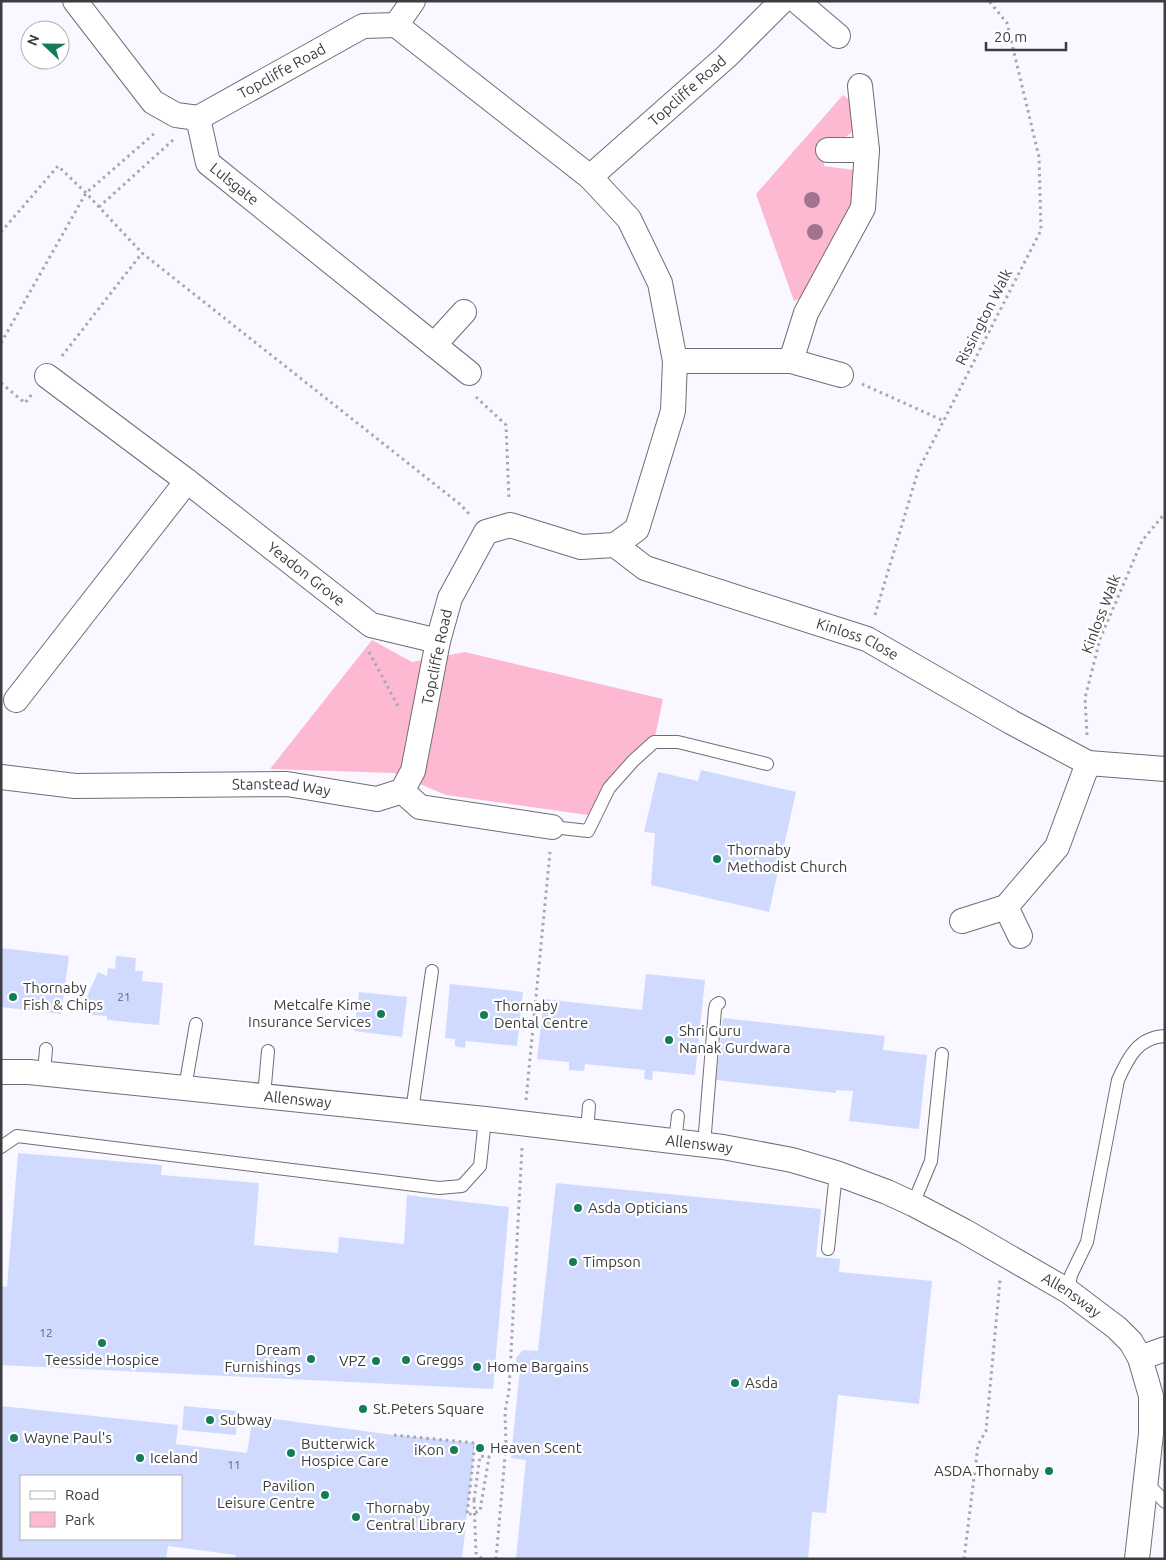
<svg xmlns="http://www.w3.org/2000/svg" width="1166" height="1560" font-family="Ubuntu,sans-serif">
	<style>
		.green { fill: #feb9d2 }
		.building { fill: #d0daff; fill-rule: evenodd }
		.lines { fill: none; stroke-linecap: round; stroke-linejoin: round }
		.service-casing { stroke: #706d76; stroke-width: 14 }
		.minor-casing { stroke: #706d76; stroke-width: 26 }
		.path { stroke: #a7a6ac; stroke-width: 3; stroke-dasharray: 2.5 4; stroke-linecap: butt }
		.service { stroke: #fff; stroke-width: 12 }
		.minor { stroke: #fff; stroke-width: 24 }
		.path-bridge { stroke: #a7a6ac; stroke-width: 3; stroke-dasharray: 2.5 4; stroke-linecap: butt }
		.tree { fill: #a0738e }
		.poi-dot { fill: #147d58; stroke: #fff; stroke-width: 2 }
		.labels { text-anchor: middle; stroke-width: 4.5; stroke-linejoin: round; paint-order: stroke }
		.number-label { font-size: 12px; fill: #626470 }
		.street-label { font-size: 15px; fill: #3d3c40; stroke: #fff }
		.poi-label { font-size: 15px; fill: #3d3c40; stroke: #fff; text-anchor: start }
	</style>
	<rect width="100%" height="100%" fill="#f9f7ff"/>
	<g class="green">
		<path d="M 843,95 L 853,103 C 854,108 855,114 856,120 C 856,136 838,141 825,144 L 824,166 L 854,170 L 858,188 L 845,218 L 805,296 L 794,301 L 756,194 Z"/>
		<polygon points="372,640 412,662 465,652 663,699 654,742 633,761 595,816 446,795 394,773 270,769"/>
	</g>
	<g class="building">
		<polygon points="701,770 796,792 769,912 651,885 655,833 644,832 658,772 698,781"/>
		<polygon points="1,948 69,956 61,1014 1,1007"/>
		<polygon points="116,956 136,958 135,971 143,971 142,981 163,983 159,1025 107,1020 107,1016 92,1015 81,1010 98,972 107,976 108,968 115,969"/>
		<polygon points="646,974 705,980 695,1075 653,1071 652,1080 644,1079 645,1070 585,1064 584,1071 569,1070 569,1062 537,1059 544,999 642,1010"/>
		<polygon points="450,984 523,992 517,1046 466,1041 465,1048 455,1046 455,1039 445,1038"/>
		<polygon points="359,992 407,997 402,1037 354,1031"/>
		<polygon points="723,1018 885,1036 883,1050 927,1055 919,1129 849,1121 853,1091 836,1090 836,1093 716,1080"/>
		<polygon points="18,1153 162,1165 161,1175 259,1183 254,1245 338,1253 339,1237 404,1244 407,1195 509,1207 493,1389 1,1365 1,1286 7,1287"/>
		<polygon points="556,1183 821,1209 816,1257 840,1259 839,1272 932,1281 919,1404 838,1395 826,1513 812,1512 808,1559 516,1559 526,1460 511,1458 520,1368 516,1364 516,1358 523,1350 538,1351"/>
		<path d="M 1,1406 L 178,1425 L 176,1444 L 247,1453 L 253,1416 L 394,1435 L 475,1443 L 462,1559 L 235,1559 L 236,1555 L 168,1546 L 166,1559 L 1,1559 ZM 21,1476 L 181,1476 L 181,1539 L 21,1539 Z"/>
		<polygon points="184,1406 237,1411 236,1435 182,1430"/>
	</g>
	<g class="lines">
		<defs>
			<g id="service">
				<polyline points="552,827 588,831 609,788 633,761 654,742 678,742 767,764"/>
				<polyline points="44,1073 46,1049"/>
				<polyline points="185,1088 196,1024"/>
				<polyline points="264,1096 268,1051"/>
				<polyline points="412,1111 432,971"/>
				<polyline points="587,1131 589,1106"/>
				<polyline points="675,1142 678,1116"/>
				<polyline points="704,1145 715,1009 716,1005 719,1003"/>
				<polyline points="1,1147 17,1136 439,1188 462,1186 480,1166 485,1119"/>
				<polyline points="913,1204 931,1161 942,1054"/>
				<polyline points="828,1249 836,1173"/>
				<path d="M 1068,1291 L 1071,1275 L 1087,1242 L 1118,1080 C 1128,1058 1138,1037 1165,1036"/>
				<polyline points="1146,1482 1165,1502"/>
			</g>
			<g id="minor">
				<path id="s1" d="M 75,1 L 153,102 L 176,115 L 198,118 L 208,163 L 469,373"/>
				<polyline points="797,1 838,36"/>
				<polyline points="396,25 590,177 629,219 660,283 675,361 673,411 637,529 615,545 581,547 510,525 486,532 450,598 438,641 413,771 402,791"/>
				<path id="s2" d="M 198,118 L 363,26 L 396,25 L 413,1"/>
				<polyline points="828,150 867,150"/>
				<path id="s3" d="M 590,177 L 727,56 L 782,1"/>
				<polyline points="434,345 464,312"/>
				<polyline points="675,361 791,361 806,313 863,208 867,150 860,86"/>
				<polyline points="791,361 841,375"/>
				<path id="s4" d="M 47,376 L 187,481 L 371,625 L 438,641"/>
				<path id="s5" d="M 615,545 L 645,568 L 867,639 L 1011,722 L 1088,763 L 1165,769"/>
				<polyline points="16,700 187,481"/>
				<path id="s6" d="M 1,777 L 75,786 L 287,784 L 377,799 L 402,791"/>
				<polyline points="402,791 420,807 552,827"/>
				<polyline points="1006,907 1020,936"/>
				<polyline points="962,921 1006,907 1057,847 1088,763"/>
				<path id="s7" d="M 1,1072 L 29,1072 L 485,1119 L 723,1147 L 792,1160 L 836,1173 L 887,1192 L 913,1204 L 964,1231 L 1068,1291 L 1117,1328 L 1131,1342 L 1140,1358 L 1151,1396 L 1151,1434 L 1137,1559"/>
				<polyline points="1140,1358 1165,1349"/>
			</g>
		</defs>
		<use href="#service" class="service-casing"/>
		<use href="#minor" class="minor-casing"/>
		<g class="path">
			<polyline points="99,207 173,140"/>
			<polyline points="1,232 58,166 86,193 142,253 461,505 470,515"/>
			<polyline points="1,343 86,193 156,132"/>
			<polyline points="62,356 142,253"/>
			<polyline points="1,383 25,403 32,394"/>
			<polyline points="862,384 944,421"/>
			<polyline points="476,397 506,425 509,500"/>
			<polyline points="875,615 918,471 1041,230 1039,157 1007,23 989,1"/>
			<polyline points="369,652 399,708"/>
			<polyline points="1087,735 1085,698 1100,639 1142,541 1165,513"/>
			<polyline points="526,1100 550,852"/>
			<polyline points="474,1500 476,1553 482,1559"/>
			<polyline points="496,1559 506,1445 505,1412 509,1390 522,1148"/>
			<polyline points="964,1559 978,1445 986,1431 1000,1280"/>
		</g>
		<use href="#service" class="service"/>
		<use href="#minor" class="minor"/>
		<polyline class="path-bridge" points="394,1435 475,1443 467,1515 480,1511 489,1457 480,1456 474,1500"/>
	</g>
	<g class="tree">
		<circle cx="812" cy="200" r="8"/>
		<circle cx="815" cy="232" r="8"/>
	</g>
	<g class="poi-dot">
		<circle cx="717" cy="859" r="5"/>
		<circle cx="13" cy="997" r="5"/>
		<circle cx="381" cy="1014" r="5"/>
		<circle cx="484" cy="1015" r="5"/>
		<circle cx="669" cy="1040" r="5"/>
		<circle cx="578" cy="1208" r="5"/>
		<circle cx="573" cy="1262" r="5"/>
		<circle cx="102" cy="1343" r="5"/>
		<circle cx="311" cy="1359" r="5"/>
		<circle cx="406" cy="1360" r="5"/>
		<circle cx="376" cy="1361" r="5"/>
		<circle cx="477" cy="1367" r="5"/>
		<circle cx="735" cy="1383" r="5"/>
		<circle cx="363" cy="1409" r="5"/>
		<circle cx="210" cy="1420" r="5"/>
		<circle cx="14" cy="1438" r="5"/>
		<circle cx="480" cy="1448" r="5"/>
		<circle cx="454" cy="1450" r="5"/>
		<circle cx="291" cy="1453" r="5"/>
		<circle cx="140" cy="1458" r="5"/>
		<circle cx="1049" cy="1471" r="5"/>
		<circle cx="325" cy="1495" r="5"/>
		<circle cx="356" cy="1517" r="5"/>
	</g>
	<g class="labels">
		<g class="number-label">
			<text x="124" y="1001">21</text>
			<text x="46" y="1337">12</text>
			<text x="234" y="1469">11</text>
		</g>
		<g class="street-label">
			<text dy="5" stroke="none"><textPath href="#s2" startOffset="96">Topcliffe Road</textPath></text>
			<text dy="5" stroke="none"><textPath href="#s3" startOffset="130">Topcliffe Road</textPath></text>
			<text dy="5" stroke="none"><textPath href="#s1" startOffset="256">Lulsgate</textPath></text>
			<text transform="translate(984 317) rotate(-63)" y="5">Rissington Walk</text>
			<text dy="5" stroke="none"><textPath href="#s4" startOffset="326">Yeadon Grove</textPath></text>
			<text transform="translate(1101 614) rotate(-69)" y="5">Kinloss Walk</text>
			<text dy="5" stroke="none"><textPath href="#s5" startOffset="262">Kinloss Close</textPath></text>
			<text transform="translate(437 657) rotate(-78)" y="5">Topcliffe Road</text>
			<text dy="5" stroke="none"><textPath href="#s6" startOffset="281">Stanstead Way</textPath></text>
			<text dy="5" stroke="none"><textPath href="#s7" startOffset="298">Allensway</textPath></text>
			<text dy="5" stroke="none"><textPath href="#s7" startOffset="702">Allensway</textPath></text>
			<text dy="5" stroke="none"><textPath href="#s7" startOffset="1108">Allensway</textPath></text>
		</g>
		<g class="poi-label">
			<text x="727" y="855">Thornaby<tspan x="727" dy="17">Methodist Church</tspan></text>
			<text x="23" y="993">Thornaby<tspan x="23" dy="17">Fish &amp; Chips</tspan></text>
			<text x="371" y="1010" text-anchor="end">Metcalfe Kime<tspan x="371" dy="17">Insurance Services</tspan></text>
			<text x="494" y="1011">Thornaby<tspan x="494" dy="17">Dental Centre</tspan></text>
			<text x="679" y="1036">Shri Guru<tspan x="679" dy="17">Nanak Gurdwara</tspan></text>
			<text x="588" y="1213">Asda Opticians</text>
			<text x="583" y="1267">Timpson</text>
			<text x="301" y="1355" text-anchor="end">Dream<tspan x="301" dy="17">Furnishings</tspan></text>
			<text x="102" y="1365" text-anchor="middle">Teesside Hospice</text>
			<text x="416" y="1365">Greggs</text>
			<text x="366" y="1366" text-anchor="end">VPZ</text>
			<text x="487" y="1372">Home Bargains</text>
			<text x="745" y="1388">Asda</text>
			<text x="373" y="1414">St.Peters Square</text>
			<text x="220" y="1425">Subway</text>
			<text x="24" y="1443">Wayne Paul's</text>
			<text x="301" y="1449">Butterwick<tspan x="301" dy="17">Hospice Care</tspan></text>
			<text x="490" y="1453">Heaven Scent</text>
			<text x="444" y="1455" text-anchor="end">iKon</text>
			<text x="150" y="1463">Iceland</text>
			<text x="1039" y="1476" text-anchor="end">ASDA Thornaby</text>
			<text x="315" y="1491" text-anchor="end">Pavilion<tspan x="315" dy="17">Leisure Centre</tspan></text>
			<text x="366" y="1513">Thornaby<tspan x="366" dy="17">Central Library</tspan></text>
		</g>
	</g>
	<rect width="1166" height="1560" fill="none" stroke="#3d3c40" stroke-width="5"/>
	<rect x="20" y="1475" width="162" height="65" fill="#ffffff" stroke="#b1b1b3"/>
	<rect x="30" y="1491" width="25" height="8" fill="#ffffff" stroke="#b1b1b3"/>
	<text x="65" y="1500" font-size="15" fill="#3d3c40">Road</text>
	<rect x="30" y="1512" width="25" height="15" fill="#feb9d2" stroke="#b1b1b3"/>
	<text x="65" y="1525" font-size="15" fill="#3d3c40">Park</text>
	<g transform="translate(45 45) rotate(292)"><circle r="24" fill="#ffffff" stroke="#b1b1b3"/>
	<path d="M0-4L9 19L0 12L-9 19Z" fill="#147d58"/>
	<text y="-8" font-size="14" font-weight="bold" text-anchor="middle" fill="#3d3c40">N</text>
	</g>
	<path d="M986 42v8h80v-8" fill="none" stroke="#3d3c40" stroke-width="2.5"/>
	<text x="994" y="42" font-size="15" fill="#3d3c40" stroke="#ffffff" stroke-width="4" paint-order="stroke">20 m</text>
</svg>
